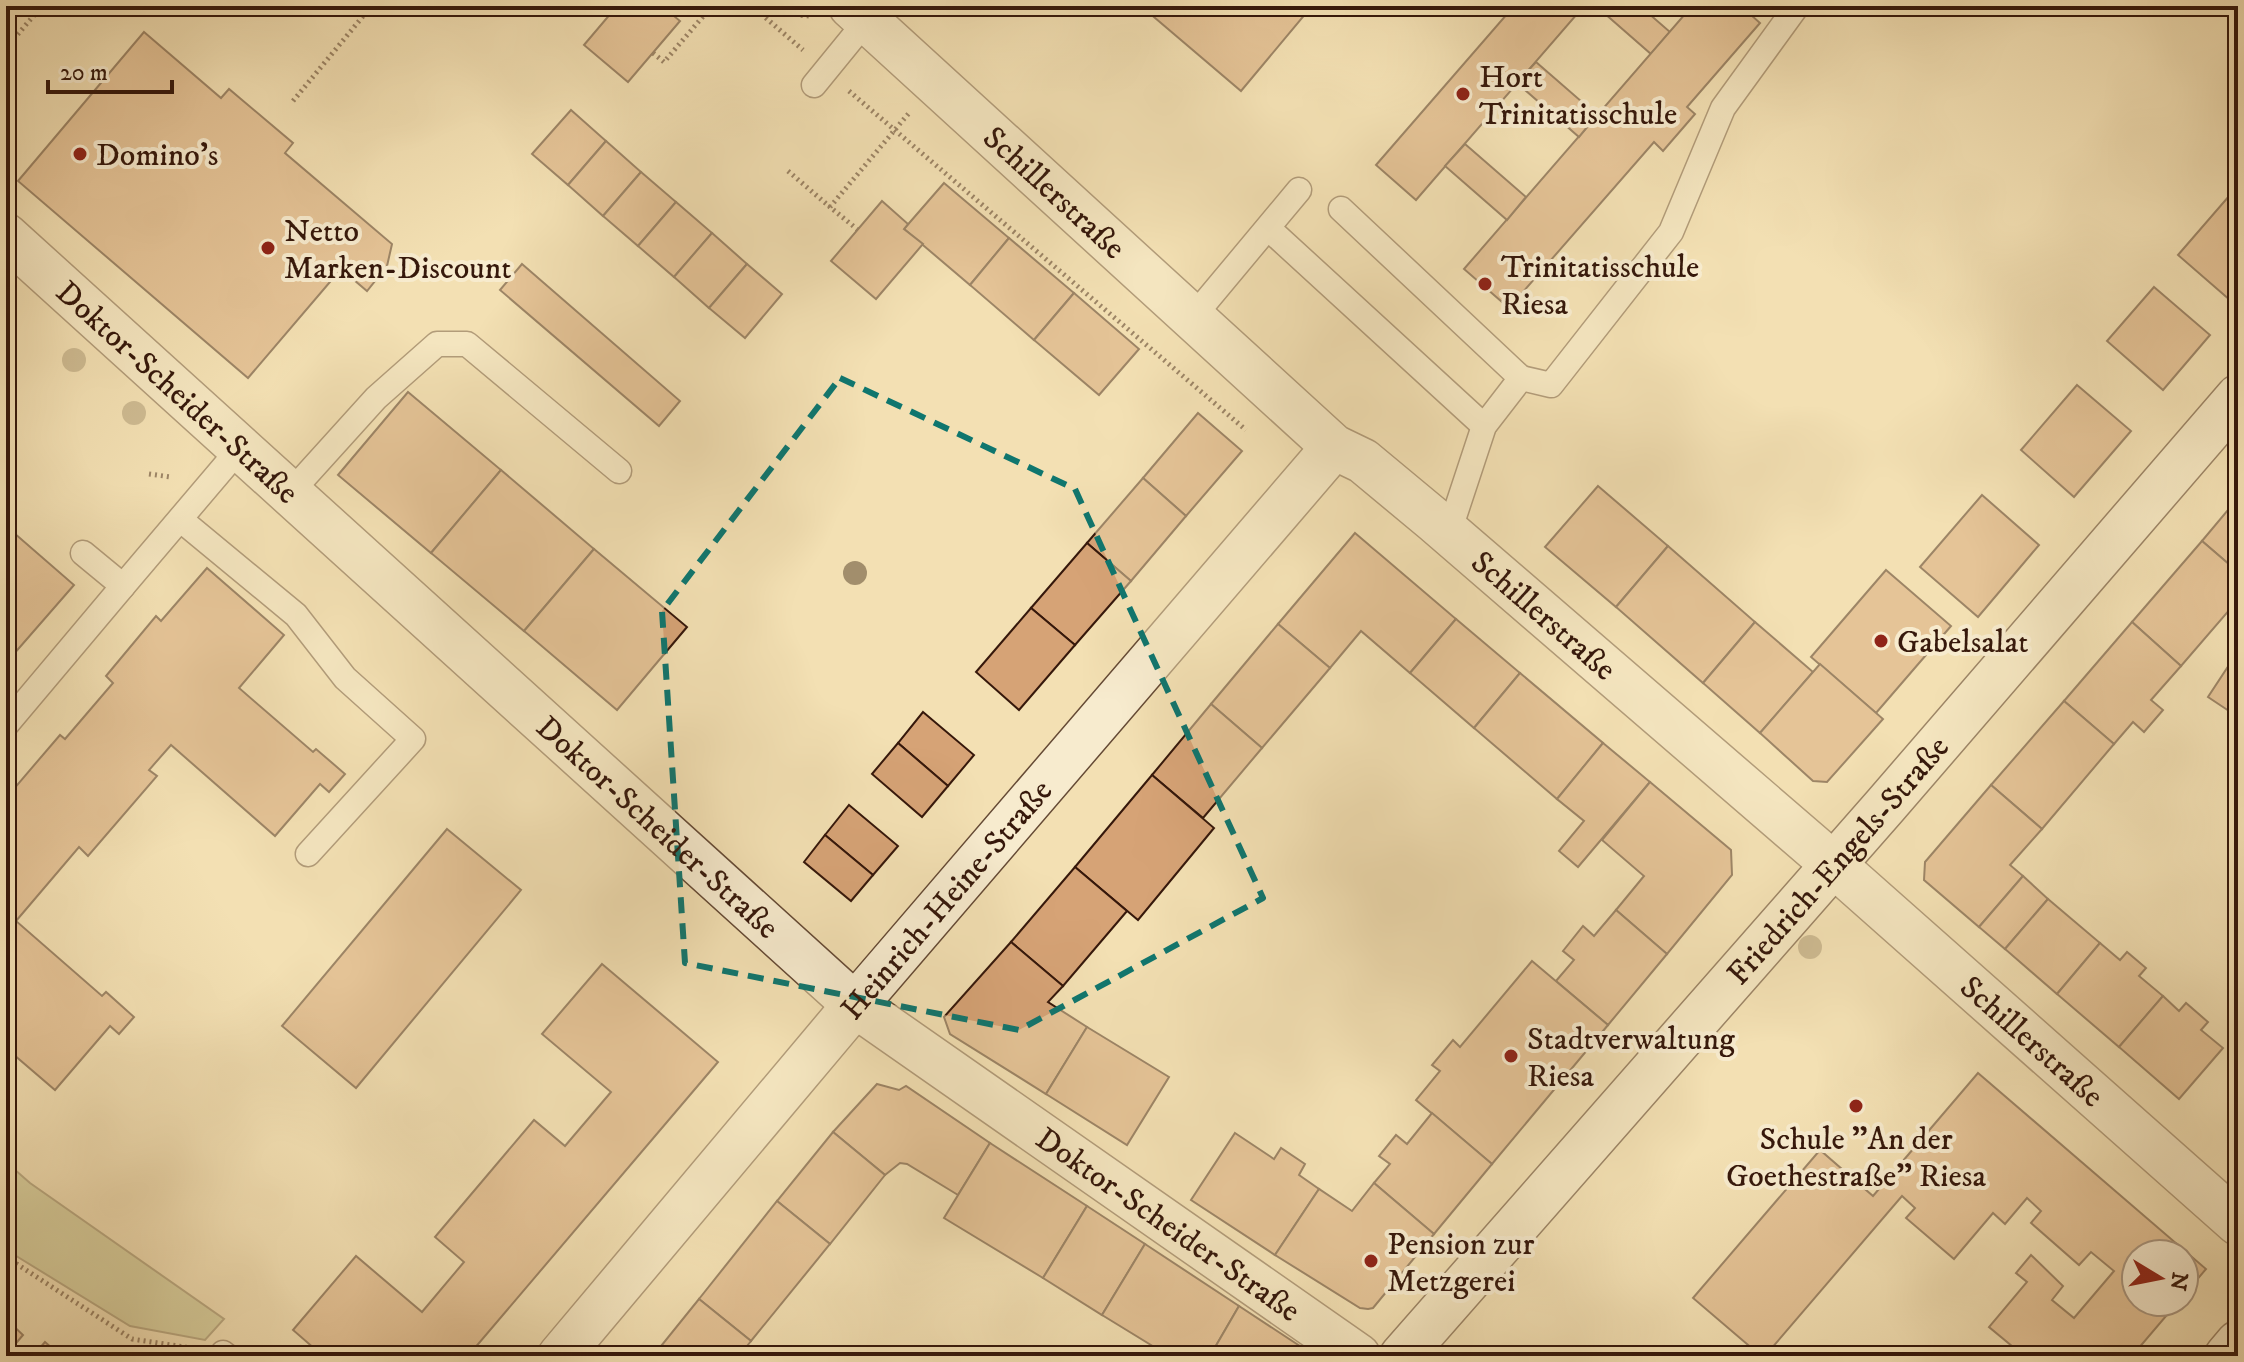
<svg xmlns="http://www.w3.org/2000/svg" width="2244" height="1362" font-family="'IM FELL DW Pica',serif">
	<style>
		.green { fill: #bec18b; stroke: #7a6c4b; stroke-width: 2 }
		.building { fill: #d6a376; stroke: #36180b; stroke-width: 2 }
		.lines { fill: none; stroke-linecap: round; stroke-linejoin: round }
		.service-casing { stroke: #654a35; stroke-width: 27 }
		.minor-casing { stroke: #654a35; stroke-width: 47 }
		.secondary-casing { stroke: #36180b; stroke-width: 47 }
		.path { stroke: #36180b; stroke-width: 5; stroke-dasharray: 2 4; stroke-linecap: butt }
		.service { stroke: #f7ebce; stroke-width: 24 }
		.minor { stroke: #f7ebce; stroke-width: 44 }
		.secondary { stroke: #f7ebce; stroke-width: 44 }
		.tree { fill: #a28e6c }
		.marked { fill: none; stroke: #0f766e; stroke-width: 6; stroke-dasharray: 16 10; stroke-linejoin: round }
		.poi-dot { fill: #8f2418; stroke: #f7ebce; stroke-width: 3 }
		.labels { text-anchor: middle; stroke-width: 8; stroke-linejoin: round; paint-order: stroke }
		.poi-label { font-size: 32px; fill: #36180b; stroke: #f7ebce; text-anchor: start }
		.street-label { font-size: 32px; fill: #36180b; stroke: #f7ebce }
	</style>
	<rect width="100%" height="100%" fill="#f3e0b3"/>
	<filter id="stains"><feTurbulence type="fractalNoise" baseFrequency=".0025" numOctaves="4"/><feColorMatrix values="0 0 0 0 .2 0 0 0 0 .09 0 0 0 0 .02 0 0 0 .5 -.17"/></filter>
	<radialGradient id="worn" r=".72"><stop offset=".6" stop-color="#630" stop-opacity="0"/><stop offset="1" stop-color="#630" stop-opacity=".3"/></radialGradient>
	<polygon class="green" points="6,1162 30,1183 224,1319 205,1340 130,1326 13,1254 6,1249"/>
	<g class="building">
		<polygon points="617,6 662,6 680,21 628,82 584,45"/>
		<polygon points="1141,6 1312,6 1241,91"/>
		<polygon points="1514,6 1584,6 1416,200 1376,165"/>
		<polygon points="1596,6 1640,6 1670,32 1651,54"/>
		<polygon points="1692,6 1741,6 1760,23 1687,107 1695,114 1663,151 1654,142 1509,308 1464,269"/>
		<polygon points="144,32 221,98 229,89 267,121 293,143 285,153 392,244 387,266 367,291 341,269 248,378 18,181"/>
		<polygon points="1536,62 1597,115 1579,137 1517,83"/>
		<polygon points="571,110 606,141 568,185 532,154"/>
		<polygon points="606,141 641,172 603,216 568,185"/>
		<polygon points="1465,144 1526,197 1507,220 1445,166"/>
		<polygon points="641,172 676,202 638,246 603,216"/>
		<polygon points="944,183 1009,238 970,285 904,229"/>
		<polygon points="2236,188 2238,190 2238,307 2178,255"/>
		<polygon points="882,201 908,224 904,229 923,244 876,299 831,261"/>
		<polygon points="676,202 712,233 674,277 638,246"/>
		<polygon points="712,233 747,264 709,308 674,277"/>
		<polygon points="1009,238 1074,293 1034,340 970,285"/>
		<polygon points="522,264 680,401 659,426 500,290"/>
		<polygon points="747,264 782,294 745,338 709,308"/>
		<polygon points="2154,287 2210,335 2163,390 2107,341"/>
		<polygon points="1074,293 1139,349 1099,395 1034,340"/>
		<polygon points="2077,385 2131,431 2074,497 2021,450"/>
		<polygon points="408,392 501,470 431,553 338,475"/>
		<polygon points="1198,413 1242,451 1186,516 1143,478"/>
		<polygon points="501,470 594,549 524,631 431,553"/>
		<polygon points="1143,478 1186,516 1131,581 1087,543"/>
		<polygon points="1598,486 1668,546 1616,607 1545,547"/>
		<polygon points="1982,495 2039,545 1978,617 1920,567"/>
		<polygon points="2238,498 2238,572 2202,541"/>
		<polygon points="6,526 74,585 6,663"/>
		<polygon points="1355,533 1456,619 1410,673 1361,631 1330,668 1278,624"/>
		<polygon points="2202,541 2238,572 2238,600 2181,666 2132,622"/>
		<polygon points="1087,543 1131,581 1075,645 1031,608"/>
		<polygon points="1668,546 1755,622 1703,683 1616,607"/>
		<polygon points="594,549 687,627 617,710 524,631"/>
		<polygon points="207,568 284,635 239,688 313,752 316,749 345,774 329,792 320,784 275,836 171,745 149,770 157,776 88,856 79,847 16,921 102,996 106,992 134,1017 119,1034 110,1026 55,1090 6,1048 6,798 60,735 65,739 113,683 106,676 156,616 161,621"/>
		<polygon points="1886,570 1951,626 1876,713 1811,657"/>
		<polygon points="1031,608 1075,645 1019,710 976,672"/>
		<polygon points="1456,619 1520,673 1474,728 1410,673"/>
		<polygon points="1755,622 1813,672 1760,733 1703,683"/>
		<polygon points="2132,622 2181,666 2151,700 2163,710 2144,732 2133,722 2114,744 2064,701"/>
		<polygon points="1278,624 1330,668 1262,748 1211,704"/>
		<polygon points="2235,656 2238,658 2238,717 2208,697"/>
		<polygon points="1820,664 1883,719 1827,782 1813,781 1760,733"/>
		<polygon points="1520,673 1603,743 1557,799 1474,728"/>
		<polygon points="2064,701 2114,744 2042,829 1991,785"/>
		<polygon points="1211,704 1262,748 1203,818 1152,775"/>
		<polygon points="923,712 974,755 948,786 898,743"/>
		<polygon points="898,743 948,786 922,817 872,774"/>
		<polygon points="1603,743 1650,782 1578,867 1559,851 1584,821 1557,799"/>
		<polygon points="1152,775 1214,828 1138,920 1075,867"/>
		<polygon points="1650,782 1731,850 1732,875 1667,954 1616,910 1644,876 1602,840"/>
		<polygon points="1991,785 2042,829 2010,865 2023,876 1979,927 1924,880 1925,862"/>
		<polygon points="849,805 898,846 873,875 825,835"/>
		<polygon points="447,829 521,890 356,1088 282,1026"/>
		<polygon points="825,835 873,875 851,901 804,862"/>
		<polygon points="1075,867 1127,911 1063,986 1011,942"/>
		<polygon points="2023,876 2048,899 2005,949 1979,927"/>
		<polygon points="2048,899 2100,943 2057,994 2005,949"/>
		<polygon points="1616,910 1667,954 1608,1025 1556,981 1574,960 1563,951 1583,926 1594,936"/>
		<polygon points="1011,942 1063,986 1048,1002 1087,1027 1046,1094 950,1034 944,1017"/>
		<polygon points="2100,943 2120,960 2127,952 2146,968 2139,976 2163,996 2119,1047 2057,994"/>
		<polygon points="1532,961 1608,1025 1492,1164 1416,1100 1440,1071 1432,1065 1453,1040 1460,1047"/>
		<polygon points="602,964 718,1062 468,1356 323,1356 293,1330 356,1256 422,1312 464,1262 435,1237 534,1120 565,1146 611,1092 542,1034"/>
		<polygon points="2163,996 2179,1011 2186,1003 2208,1022 2201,1030 2223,1048 2179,1099 2119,1047"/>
		<polygon points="1087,1027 1169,1077 1127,1145 1046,1094"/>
		<polygon points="1978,1073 2206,1269 2184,1295 2184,1254 2136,1254 2136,1302 2178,1302 2132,1356 2024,1356 1989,1327 2027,1282 2016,1273 2031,1255 2063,1286 2052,1300 2074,1318 2114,1271 2091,1252 2079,1265 2031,1223 2041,1211 2027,1198 2005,1224 1993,1213 1954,1259 1906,1218 1915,1208 1902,1196 1765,1356 1761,1356 1693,1298 1820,1150 1873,1196"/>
		<polygon points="877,1084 899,1090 906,1086 990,1143 958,1195 907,1164 900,1163 885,1175 833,1132"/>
		<polygon points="1432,1113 1492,1164 1434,1234 1374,1183 1390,1164 1379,1156 1396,1135 1407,1144"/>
		<polygon points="833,1132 885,1175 830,1244 777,1201"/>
		<polygon points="1235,1133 1274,1159 1281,1148 1305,1164 1299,1175 1319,1189 1275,1255 1191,1200"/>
		<polygon points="990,1143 1087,1206 1043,1278 944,1218"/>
		<polygon points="1374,1183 1434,1234 1373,1308 1368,1309 1360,1308 1275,1255 1319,1189 1352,1211"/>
		<polygon points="777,1201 830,1244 751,1341 699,1299"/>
		<polygon points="1087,1206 1145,1244 1102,1315 1043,1278"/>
		<polygon points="1145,1244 1239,1306 1210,1356 1169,1356 1102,1315"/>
		<polygon points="699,1299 751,1341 739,1356 653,1356"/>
		<polygon points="1239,1306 1315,1356 1210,1356"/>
		<polygon points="6,1319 23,1335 6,1355"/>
		<polygon points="45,1342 61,1356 33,1356"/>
	</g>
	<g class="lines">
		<defs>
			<g id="service">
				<polyline points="814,85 867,20"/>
				<polyline points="1341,209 1521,378 1484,426 1449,532"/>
				<polyline points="1268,228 1484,426"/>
				<polyline points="1193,317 1299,190"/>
				<polyline points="1521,378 1551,385 1671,232 1723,108 1797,6"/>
				<polyline points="291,492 376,398 437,344 467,344 619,471"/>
				<polyline points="181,520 296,615 345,678 413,739 308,854"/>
				<polyline points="83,553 123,586 241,447"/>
				<polyline points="6,725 123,586"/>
				<polyline points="221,1356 223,1353 227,1356"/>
			</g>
			<g id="minor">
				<path id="s1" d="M 851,6 L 1334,447 L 1363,461 L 1434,520 L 1834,865 L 2238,1223"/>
				<path id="s2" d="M 6,236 L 855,1005 L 1358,1356"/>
				<path id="s3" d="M 560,1356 L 855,1005 L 1334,447"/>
			</g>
			<g id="secondary">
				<path id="s4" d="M 1402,1356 L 1885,806 L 2238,397"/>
				<polyline points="2227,1356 2238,1343"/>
			</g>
		</defs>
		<use href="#service" class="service-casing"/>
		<use href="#minor" class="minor-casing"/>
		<use href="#secondary" class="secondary-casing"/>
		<g class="path">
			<polyline points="752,6 803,50"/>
			<polyline points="786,6 797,15 810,16"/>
			<polyline points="6,48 42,6"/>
			<polyline points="653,53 664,62 712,6"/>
			<polyline points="849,91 1246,430"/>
			<polyline points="293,101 364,15"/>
			<polyline points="788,171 830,207"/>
			<polyline points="858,230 830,207 909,113"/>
			<polyline points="149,474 171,477"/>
			<polyline points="6,1257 132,1339 191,1348"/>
		</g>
		<use href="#service" class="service"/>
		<use href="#minor" class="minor"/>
		<use href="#secondary" class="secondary"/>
	</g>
	<g class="tree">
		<circle cx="74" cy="360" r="12"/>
		<circle cx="134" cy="413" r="12"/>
		<circle cx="855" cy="573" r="12"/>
		<circle cx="1810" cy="947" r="12"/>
	</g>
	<path d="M0 0H2244V1362H0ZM 840,378 L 1075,489 L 1263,898 L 1019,1030 L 685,963 L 662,611 Z" fill="#f3e0b3" fill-opacity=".55" fill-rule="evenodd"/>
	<path class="marked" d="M 840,378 L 1075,489 L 1263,898 L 1019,1030 L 685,963 L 662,611 Z"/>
	<g class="poi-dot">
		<circle cx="1463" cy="94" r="8"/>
		<circle cx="80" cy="154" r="8"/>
		<circle cx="268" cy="248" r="8"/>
		<circle cx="1485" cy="284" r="8"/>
		<circle cx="1881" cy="641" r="8"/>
		<circle cx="1511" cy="1056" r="8"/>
		<circle cx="1856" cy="1106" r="8"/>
		<circle cx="1371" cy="1261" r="8"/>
	</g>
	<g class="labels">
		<g class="poi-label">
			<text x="1479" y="87">Hort<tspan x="1479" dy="37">Trinitatisschule</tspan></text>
			<text x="96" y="165">Domino's</text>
			<text x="284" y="241">Netto<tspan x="284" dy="37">Marken-Discount</tspan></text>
			<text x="1501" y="277">Trinitatisschule<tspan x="1501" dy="37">Riesa</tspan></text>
			<text x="1897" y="652">Gabelsalat</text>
			<text x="1527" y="1049">Stadtverwaltung<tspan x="1527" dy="37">Riesa</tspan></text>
			<text x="1856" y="1149" text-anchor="middle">Schule "An der<tspan x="1856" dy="37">Goethestraße" Riesa</tspan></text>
			<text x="1387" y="1254">Pension zur<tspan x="1387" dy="37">Metzgerei</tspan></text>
		</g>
		<g class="street-label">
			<text dy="11" stroke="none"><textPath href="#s1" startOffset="276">Schillerstraße</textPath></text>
			<text dy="11" stroke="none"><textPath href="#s2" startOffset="232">Doktor-Scheider-Straße</textPath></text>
			<text dy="11" stroke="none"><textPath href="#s1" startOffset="924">Schillerstraße</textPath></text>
			<text dy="11" stroke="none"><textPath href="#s2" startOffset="880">Doktor-Scheider-Straße</textPath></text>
			<text dy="11" stroke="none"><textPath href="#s4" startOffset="660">Friedrich-Engels-Straße</textPath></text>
			<text dy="11" stroke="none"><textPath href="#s3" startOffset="598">Heinrich-Heine-Straße</textPath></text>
			<text dy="11" stroke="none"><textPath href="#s1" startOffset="1572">Schillerstraße</textPath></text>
			<text dy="11" stroke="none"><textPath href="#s2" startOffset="1528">Doktor-Scheider-Straße</textPath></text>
		</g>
	</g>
	<rect width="2244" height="1362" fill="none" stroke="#f3e0b3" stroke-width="32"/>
	<rect x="8" y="8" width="2228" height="1346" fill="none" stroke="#36180b" stroke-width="4"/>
	<rect x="16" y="16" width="2212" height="1330" fill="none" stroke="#36180b" stroke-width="2"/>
	<g transform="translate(2160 1278) rotate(100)"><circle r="38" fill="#f7ebce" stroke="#aa9780" stroke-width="2"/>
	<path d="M0-6L14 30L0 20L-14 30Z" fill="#8f2418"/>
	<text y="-12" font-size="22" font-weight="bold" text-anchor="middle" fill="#36180b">N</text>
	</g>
	<path d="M48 80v12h124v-12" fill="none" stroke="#36180b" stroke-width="4"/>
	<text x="60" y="80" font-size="24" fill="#36180b" stroke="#f7ebce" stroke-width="6" paint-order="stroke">20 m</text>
	<rect width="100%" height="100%" filter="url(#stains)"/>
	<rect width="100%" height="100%" fill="url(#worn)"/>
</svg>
